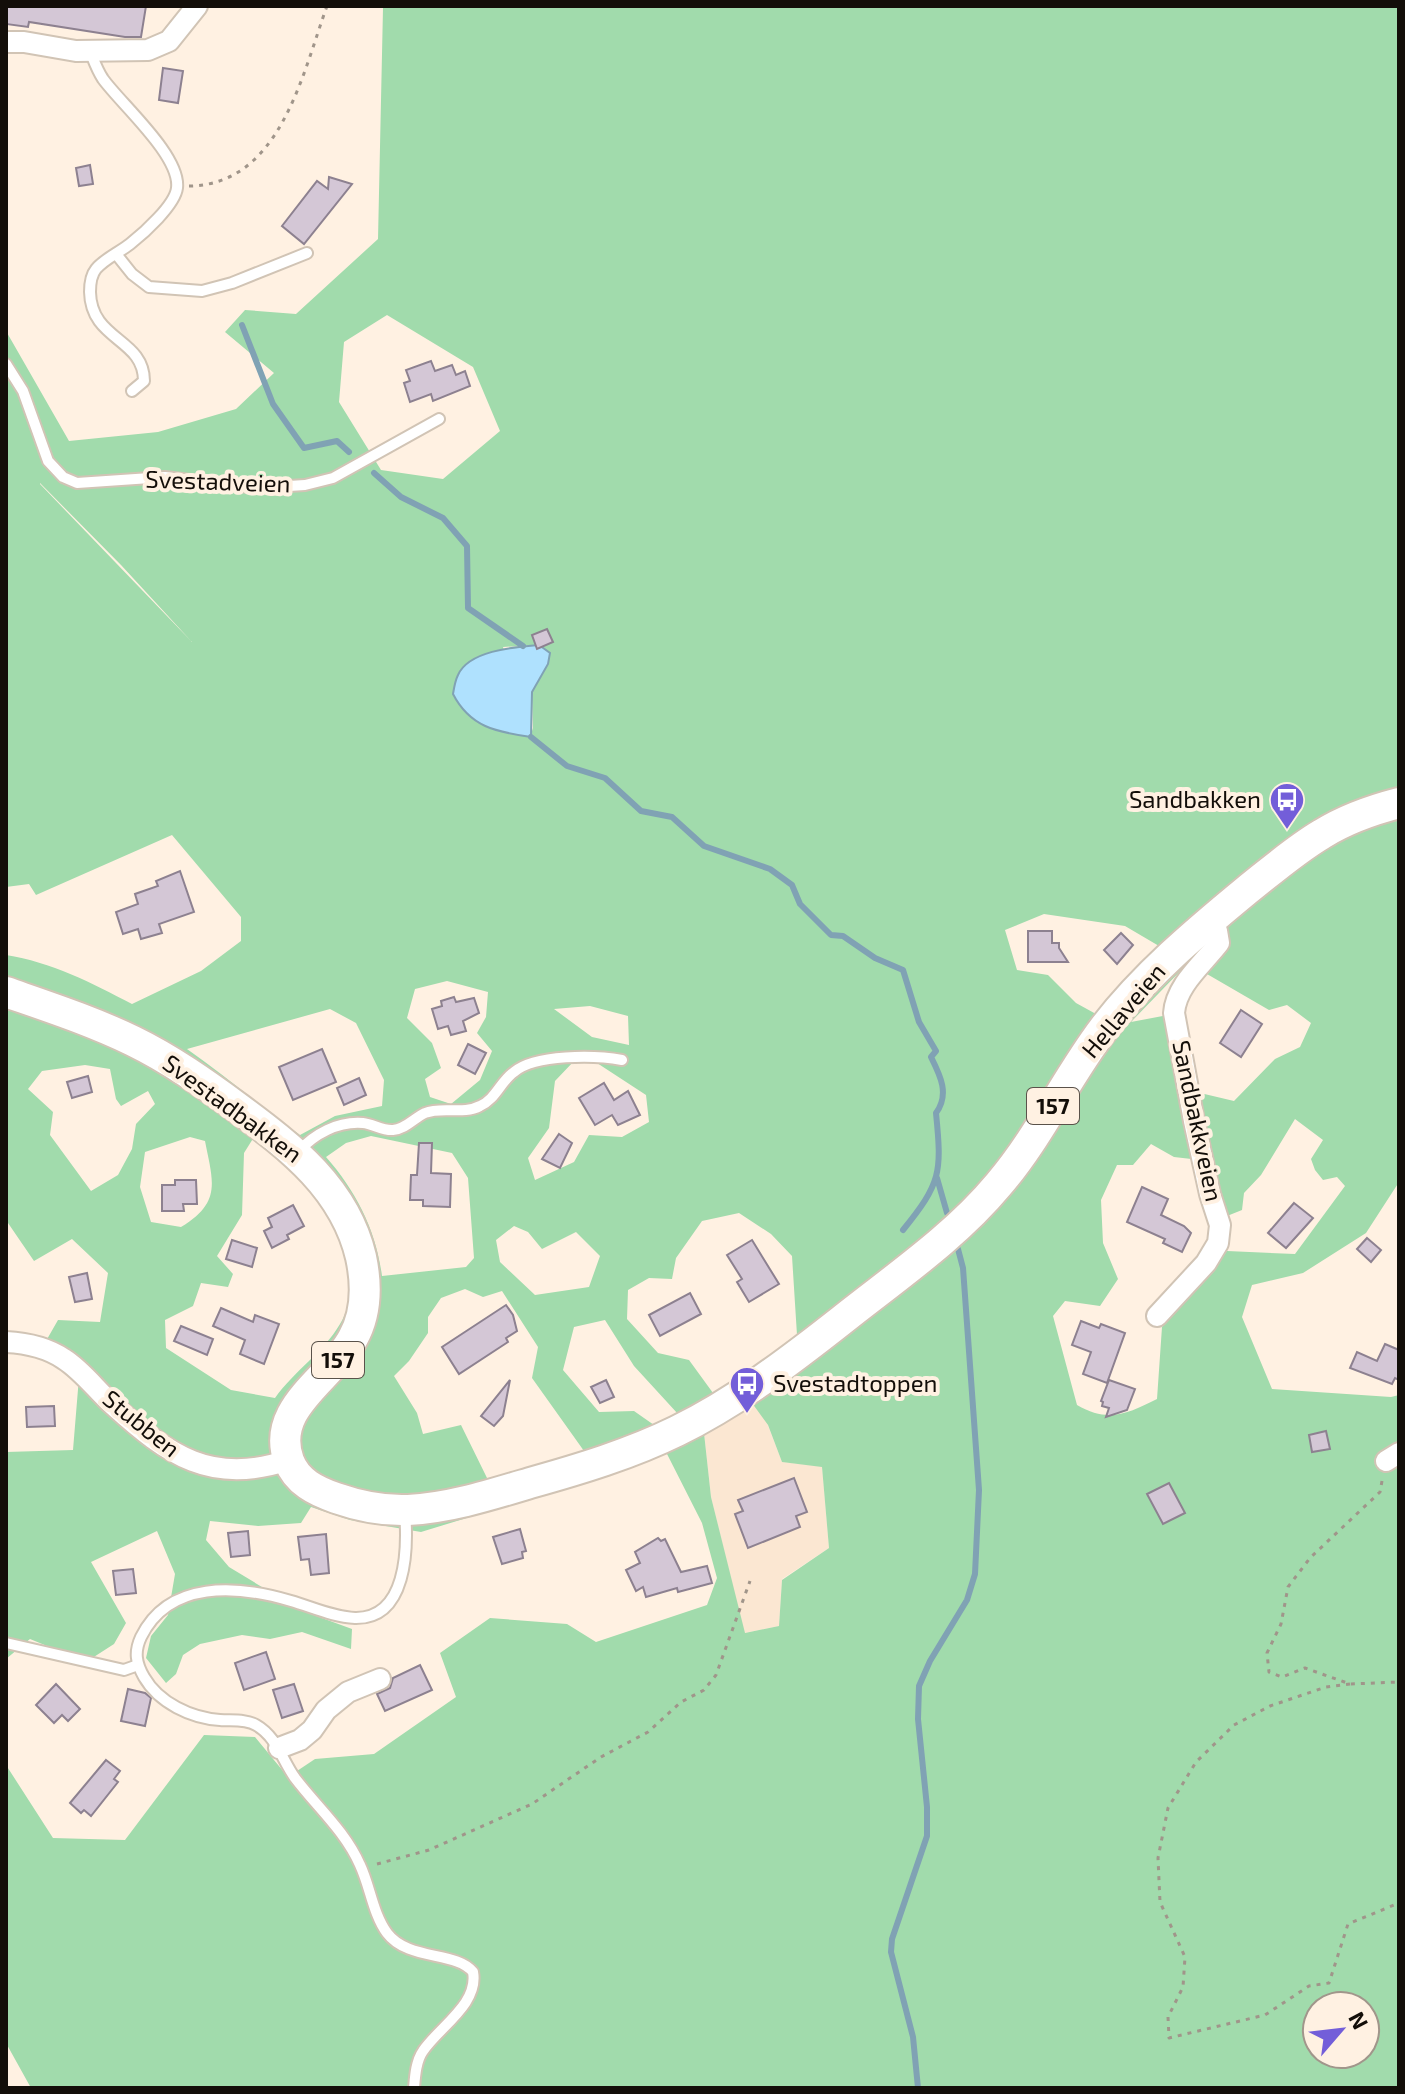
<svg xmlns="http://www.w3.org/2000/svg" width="1405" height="2094" font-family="'Exo 2',sans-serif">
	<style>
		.built { fill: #fbe7d2 }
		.green { fill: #a1dbac; fill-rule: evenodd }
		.water { fill: #afe1fe; stroke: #80a2b4; stroke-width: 2 }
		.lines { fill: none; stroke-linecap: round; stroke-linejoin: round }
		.stream { stroke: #80a2b4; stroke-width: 6 }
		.building { fill: #d4c7d6; stroke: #8d8190; stroke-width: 2 }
		.lane-casing { stroke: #d1c4b5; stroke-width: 14 }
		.street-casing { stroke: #d1c4b5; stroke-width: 24 }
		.primary-casing { stroke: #d1c4b5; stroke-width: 34 }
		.path { stroke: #a0958a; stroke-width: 3; stroke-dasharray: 4 6; stroke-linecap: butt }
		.lane { stroke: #fff; stroke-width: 10 }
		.street { stroke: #fff; stroke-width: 20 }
		.primary { stroke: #fff; stroke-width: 30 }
		.labels { text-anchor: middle; stroke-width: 8; stroke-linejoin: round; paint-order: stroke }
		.shield { fill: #fff1e2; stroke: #5a524a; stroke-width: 2 }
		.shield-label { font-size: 22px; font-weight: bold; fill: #130e09 }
		.street-label { font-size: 24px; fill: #130e09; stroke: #fff1e2 }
		.poi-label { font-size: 24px; fill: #130e09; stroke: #fff1e2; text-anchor: end }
	</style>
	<rect width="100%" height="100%" fill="#fff1e2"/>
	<polygon class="built" points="752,1402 767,1423 782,1462 822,1466 829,1548 782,1579 779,1626 744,1633 711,1497 704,1432"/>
	<path class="green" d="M 386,6 L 1399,6 L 1399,1182 L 1366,1233 L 1303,1273 L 1252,1285 L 1242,1317 L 1272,1389 L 1391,1397 L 1399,1395 L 1399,2088 L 31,2088 L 6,2043 L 6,1765 L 53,1838 L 125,1840 L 204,1735 L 255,1737 L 288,1777 L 315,1759 L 374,1754 L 456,1697 L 440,1653 L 490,1618 L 567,1624 L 596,1642 L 707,1605 L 717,1578 L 702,1523 L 666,1452 L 626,1469 L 421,1532 L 350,1520 L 311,1507 L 301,1523 L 258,1526 L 210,1521 L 206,1540 L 229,1567 L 300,1610 L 352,1629 L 351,1649 L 302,1632 L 270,1639 L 242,1635 L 200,1644 L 183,1655 L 176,1674 L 166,1683 L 146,1658 L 151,1636 L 168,1615 L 175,1574 L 157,1531 L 91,1562 L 126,1623 L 114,1644 L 86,1662 L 30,1639 L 6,1659 L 6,1452 L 73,1450 L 80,1365 L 46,1341 L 58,1320 L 100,1322 L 108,1273 L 72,1239 L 34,1261 L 8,1223 L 6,1216 L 6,955 C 51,962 92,983 132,1004 L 201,971 L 241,941 L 241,917 L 172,835 L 36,895 L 29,884 L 6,887 L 6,331 L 69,441 L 158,432 L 236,409 L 274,373 L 225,332 L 245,310 L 296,314 L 378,239 L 383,8 ZM 387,315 L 473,367 L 500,431 L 443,479 L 381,470 L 339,402 L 344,342 ZM 40,483 L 121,565 L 192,642 L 40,484 ZM 539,645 L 548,664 L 532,692 L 533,728 L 530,737 L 503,647 ZM 1044,914 L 1125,926 L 1159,946 L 1127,976 L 1096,1014 L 1076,1003 L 1048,975 L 1017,970 L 1005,930 ZM 1188,963 L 1269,1010 L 1287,1005 L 1311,1023 L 1300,1047 L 1275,1059 L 1234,1101 L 1196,1092 L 1168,1015 L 1131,1022 ZM 447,981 L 488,992 L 486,1017 L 477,1033 L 492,1051 L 480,1080 L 451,1104 L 430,1097 L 425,1079 L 441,1068 L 432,1043 L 407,1018 L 415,989 ZM 590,1006 L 628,1016 L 629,1045 L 592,1037 L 554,1009 ZM 330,1009 L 356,1023 L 384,1080 L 382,1106 L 335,1116 L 300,1135 C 261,1107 226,1076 187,1049 ZM 575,1060 L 597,1063 L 646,1095 L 649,1122 L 622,1137 L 589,1135 L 574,1162 L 535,1180 L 528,1158 L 549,1128 L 555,1081 ZM 85,1065 L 110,1069 L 116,1099 L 121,1106 L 148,1091 L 155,1104 L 136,1124 L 132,1149 L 118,1175 L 91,1191 L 50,1135 L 53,1112 L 28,1089 L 42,1071 ZM 1295,1119 L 1323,1140 L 1311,1159 L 1315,1170 L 1323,1180 L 1337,1177 L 1345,1186 L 1295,1254 L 1227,1251 L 1162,1327 L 1157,1399 C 1127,1414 1108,1423 1077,1405 L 1053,1316 L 1065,1301 L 1100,1306 L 1118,1279 L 1103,1243 L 1101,1200 L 1117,1165 L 1133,1165 L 1151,1144 L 1174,1157 L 1209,1161 L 1222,1218 L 1242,1210 L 1244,1193 L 1261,1175 ZM 371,1136 L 452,1153 L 468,1178 L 474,1258 L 466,1267 L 382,1276 C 376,1230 356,1191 326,1157 L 346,1143 ZM 190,1137 L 205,1141 C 213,1182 222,1202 181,1227 L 151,1222 L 140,1187 L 145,1152 ZM 254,1137 C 268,1149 284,1159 297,1173 C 328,1207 368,1279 340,1324 C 323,1353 294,1371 275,1398 L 231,1390 L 166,1348 L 165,1320 L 193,1306 L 201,1283 L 228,1287 L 233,1274 L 217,1256 L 242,1215 L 244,1153 ZM 739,1213 L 771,1234 L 792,1256 L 797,1335 L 754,1367 L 713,1393 L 689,1360 L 658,1353 L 627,1319 L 628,1290 L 649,1278 L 672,1279 L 676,1258 L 702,1221 ZM 514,1226 L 528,1232 L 542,1249 L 576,1232 L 600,1256 L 589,1287 L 535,1295 L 500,1262 L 496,1240 ZM 465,1289 L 483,1297 L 502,1291 L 538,1347 L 532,1378 L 584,1451 L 531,1471 L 488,1480 L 461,1425 L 423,1434 L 417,1413 L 394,1376 L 409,1361 L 428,1333 L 428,1317 L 441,1298 ZM 605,1320 L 634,1366 L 678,1414 L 654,1425 L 634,1411 L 599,1412 L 563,1370 L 574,1327 ZM 752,1403 L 768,1425 L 782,1462 L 822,1467 L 829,1548 L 782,1580 L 779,1626 L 745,1633 L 711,1497 L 704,1433 ZM 1317,2006 L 1365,2006 L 1365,2054 L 1317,2054 Z"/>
	<path class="water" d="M 539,645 L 550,653 L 548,664 L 532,692 L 531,737 C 496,732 470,727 453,694 C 454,688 455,681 458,675 C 469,650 516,647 539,645 Z"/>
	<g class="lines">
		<g class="stream">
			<polyline points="242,325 273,404 304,448 337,441 349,452"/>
			<polyline points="374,473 401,497 443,518 467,546 468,608 523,646"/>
			<path d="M 531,737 L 567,766 L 605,778 L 641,811 L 672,817 L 704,846 L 770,869 L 792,885 L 800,904 L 831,935 L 843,936 L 875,958 L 903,970 L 919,1022 L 936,1051 L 931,1057 C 940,1075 950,1094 936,1113 C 942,1173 941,1183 903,1230"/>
			<polyline points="937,1178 947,1213"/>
			<polyline points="918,2088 913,2037 891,1952 892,1939 927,1836 927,1807 918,1719 919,1686 930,1661 967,1600 975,1574 979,1490 963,1268 958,1249"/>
		</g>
	</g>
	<g class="building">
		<polygon points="6,6 146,6 141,37 125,37 29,22 28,27 6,24"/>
		<polygon points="163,68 183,71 178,103 159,100"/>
		<polygon points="90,165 93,184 79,186 76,168"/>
		<polygon points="329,177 352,184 304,244 282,226 317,181 328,189"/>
		<polygon points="431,361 435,371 452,365 456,375 465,371 470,386 433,401 431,394 410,402 404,383 410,381 406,370"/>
		<polygon points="547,629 553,642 537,649 532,635"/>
		<polygon points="180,871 194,912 159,924 162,933 141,939 138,929 123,934 116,912 138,904 135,894 158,886 156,881"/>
		<polygon points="1028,931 1052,931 1052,943 1059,943 1059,948 1068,962 1028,962"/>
		<polygon points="1121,933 1133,945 1117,964 1104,950"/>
		<polygon points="454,997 456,1002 474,998 479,1013 463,1021 466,1031 451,1035 448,1026 438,1029 432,1009 442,1006 441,1001"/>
		<polygon points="1241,1010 1262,1024 1241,1057 1220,1043"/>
		<polygon points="468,1044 486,1053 475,1074 458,1065"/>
		<polygon points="322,1049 336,1082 293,1100 279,1067"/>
		<polygon points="88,1076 92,1092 72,1098 67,1082"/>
		<polygon points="359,1078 366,1095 344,1105 337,1088"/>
		<polygon points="604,1083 614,1100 628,1091 640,1115 618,1125 612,1115 595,1125 579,1098"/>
		<polygon points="559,1134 572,1143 560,1168 542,1159"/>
		<polygon points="419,1143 432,1143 431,1173 451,1174 450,1207 423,1206 423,1200 410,1200 411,1175 417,1175"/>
		<polygon points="175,1180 196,1180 197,1204 183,1204 184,1211 162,1211 162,1185 175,1185"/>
		<polygon points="1142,1187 1168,1199 1161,1215 1184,1226 1191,1233 1182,1252 1163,1243 1165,1239 1127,1222"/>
		<polygon points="1294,1203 1313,1218 1286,1248 1268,1233"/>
		<polygon points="293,1205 304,1226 287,1235 289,1239 272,1248 264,1231 272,1227 268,1218"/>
		<polygon points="1367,1238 1381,1250 1371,1262 1357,1249"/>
		<polygon points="232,1240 257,1248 252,1267 226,1259"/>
		<polygon points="752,1240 779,1284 749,1302 737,1282 742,1279 727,1255"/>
		<polygon points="87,1273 92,1299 75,1302 69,1277"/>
		<polygon points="690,1293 701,1314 660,1336 649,1315"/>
		<polygon points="506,1305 513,1315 517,1331 506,1338 508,1342 459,1374 442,1347"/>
		<polygon points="221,1308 253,1322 255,1315 279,1324 264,1364 240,1354 245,1340 213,1326"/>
		<polygon points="1081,1321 1099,1328 1101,1324 1125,1333 1107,1383 1083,1374 1091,1352 1072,1345"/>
		<polygon points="181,1326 213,1339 207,1355 174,1341"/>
		<polygon points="1385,1344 1399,1350 1399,1380 1395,1378 1392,1384 1350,1368 1357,1352 1377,1361"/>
		<polygon points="510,1380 503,1416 494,1426 481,1416"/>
		<polygon points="606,1380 614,1397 600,1403 591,1387"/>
		<polygon points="1109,1380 1135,1389 1127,1410 1106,1417 1109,1408 1102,1406 1103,1402 1101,1401"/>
		<polygon points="54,1406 55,1426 27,1427 26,1407"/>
		<polygon points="1326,1431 1330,1449 1312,1452 1309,1435"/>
		<polygon points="794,1478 807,1512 796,1516 800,1527 748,1548 735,1514 743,1511 738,1500"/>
		<polygon points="1169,1483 1185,1513 1163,1524 1147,1494"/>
		<polygon points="520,1529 526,1551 522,1552 523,1558 502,1564 493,1537"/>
		<polygon points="248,1531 250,1555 231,1557 228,1533"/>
		<polygon points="326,1534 329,1573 311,1575 309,1559 301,1560 298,1537"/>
		<polygon points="658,1538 661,1541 665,1539 681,1572 707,1566 712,1583 678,1592 677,1588 646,1597 643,1587 636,1591 626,1570 640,1563 635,1552"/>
		<polygon points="133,1569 136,1593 116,1595 113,1571"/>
		<polygon points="266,1652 275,1679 244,1690 235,1663"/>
		<polygon points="420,1665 432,1690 385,1711 377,1694 390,1688 393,1678"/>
		<polygon points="56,1684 80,1709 68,1721 62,1715 54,1723 36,1705"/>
		<polygon points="294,1684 303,1711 282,1718 273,1690"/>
		<polygon points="128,1689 145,1693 151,1698 145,1726 121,1721"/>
		<polygon points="106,1760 120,1771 114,1779 118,1782 91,1816 84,1810 81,1813 70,1803"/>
	</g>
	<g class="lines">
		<defs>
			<g id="lane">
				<path d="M 90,51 C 94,61 97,70 103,79 C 121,104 181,156 177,188 C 175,205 144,233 130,244 C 120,252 104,259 96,269 C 91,275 90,284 90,292 C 91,341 144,338 144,381 L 132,391"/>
				<polyline points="116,254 132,274 149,287 202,291 232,283 307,253"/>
				<polyline points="6,364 23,391 48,461 63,477 77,483 165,477 257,488 305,485 333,478 439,419"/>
				<path d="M 298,1152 C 314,1134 338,1121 363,1123 C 373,1124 383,1131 393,1130 C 406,1129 414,1118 425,1113 C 442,1106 463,1115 480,1106 C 496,1099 500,1082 514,1072 C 535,1054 595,1055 622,1060"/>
				<path d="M 405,1512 C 408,1549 407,1619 355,1618 C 333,1617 312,1607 291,1601 C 237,1585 169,1580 141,1637 C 134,1652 136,1663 144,1677 C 159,1703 191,1718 220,1720 C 231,1721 246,1719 256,1725 C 277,1737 282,1760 295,1778 C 317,1807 345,1831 360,1865 C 370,1886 373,1914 387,1933 C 408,1961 456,1951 473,1972 C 479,2004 439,2027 423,2051 C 416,2061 415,2076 414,2088"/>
				<polyline points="6,1643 124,1670 138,1665"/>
			</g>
			<g id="street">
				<polyline points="6,42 24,42 76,51 148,50 169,41 197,6"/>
				<path d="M 1157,1316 L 1206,1263 L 1218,1243 L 1220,1225 L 1210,1194 L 1194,1121 L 1174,1013 C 1176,985 1203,964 1219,943 L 1217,931 L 1209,921"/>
				<path d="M 6,1342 C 25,1343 48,1348 64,1359 C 83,1371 97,1391 113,1405 C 168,1455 212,1486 288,1460"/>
				<polyline points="1386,1461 1399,1453"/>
				<polyline points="279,1748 300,1740 312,1730 326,1710 348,1692 380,1679"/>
			</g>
			<path id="primary" d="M 6,992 C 49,1007 92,1021 133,1041 C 170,1059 204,1083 238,1108 C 292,1148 345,1189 361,1257 C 367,1285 367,1313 353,1338 C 332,1379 269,1407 289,1461 C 297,1482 316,1491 336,1498 C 359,1506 383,1511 408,1510 C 449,1508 490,1495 530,1483 C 580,1469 630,1454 677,1431 C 736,1402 790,1361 842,1320 C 896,1277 955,1237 999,1184 C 1040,1136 1066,1078 1104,1028 C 1144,976 1196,932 1247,890 C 1271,871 1295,850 1322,834 C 1346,819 1372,810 1399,803"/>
		</defs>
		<use href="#lane" class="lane-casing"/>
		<use href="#street" class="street-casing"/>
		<use href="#primary" class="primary-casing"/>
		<g class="path">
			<path d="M 189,186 C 280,185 302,75 327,6"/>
			<polyline points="1382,1481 1380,1492 1310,1558 1288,1587 1281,1624 1267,1653 1269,1672 1282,1677 1305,1668 1350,1684 1399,1682"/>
			<polyline points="1350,1684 1326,1687 1270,1706 1234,1725 1196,1762 1168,1808 1158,1858 1160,1902 1185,1957 1183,1987 1168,2017 1169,2038 1265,2015 1309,1986 1329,1983 1348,1924 1399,1903"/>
			<polyline points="377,1864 429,1850 532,1804 601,1757 648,1732 681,1702 704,1690 716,1675 750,1581"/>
		</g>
		<use href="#lane" class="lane"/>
		<use href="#street" class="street"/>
		<use href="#primary" class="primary"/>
	</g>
	<defs>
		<symbol id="bus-pin" viewBox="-11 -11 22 30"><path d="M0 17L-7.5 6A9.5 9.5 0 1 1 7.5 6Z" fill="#735ed9" stroke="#fff1e2"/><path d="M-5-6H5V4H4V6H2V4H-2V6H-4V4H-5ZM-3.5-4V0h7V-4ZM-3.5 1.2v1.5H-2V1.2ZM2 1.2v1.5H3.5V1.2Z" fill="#fff"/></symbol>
	</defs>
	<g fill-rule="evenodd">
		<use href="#bus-pin" x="1267" y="780" width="40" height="54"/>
		<use href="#bus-pin" x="727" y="1364" width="40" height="54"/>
	</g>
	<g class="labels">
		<g class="shield">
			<rect x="1027" y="1088" width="52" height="36" rx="6"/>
			<rect x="312" y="1342" width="52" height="36" rx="6"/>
		</g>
		<g class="shield-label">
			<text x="1053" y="1114">157</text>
			<text x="338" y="1368">157</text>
		</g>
		<g class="street-label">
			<text transform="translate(218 482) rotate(2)" y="8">Svestadveien</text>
			<text transform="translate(1124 1011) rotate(-50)" y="8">Hellaveien</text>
			<text transform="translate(232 1109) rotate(36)" y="8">Svestadbakken</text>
			<text transform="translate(1197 1121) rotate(78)" y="8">Sandbakkveien</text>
			<text transform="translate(141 1424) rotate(39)" y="8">Stubben</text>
		</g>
		<g class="poi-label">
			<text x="1261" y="808">Sandbakken</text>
			<text x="773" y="1392" text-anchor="start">Svestadtoppen</text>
		</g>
	</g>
	<rect width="1405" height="2094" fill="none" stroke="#130e09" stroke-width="16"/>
	<g transform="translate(1341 2030) rotate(62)"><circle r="38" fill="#fff1e2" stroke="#a1968b" stroke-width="2"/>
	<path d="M0-6L14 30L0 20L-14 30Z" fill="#735ed9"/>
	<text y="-12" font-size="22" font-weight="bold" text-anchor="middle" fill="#130e09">N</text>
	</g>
</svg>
